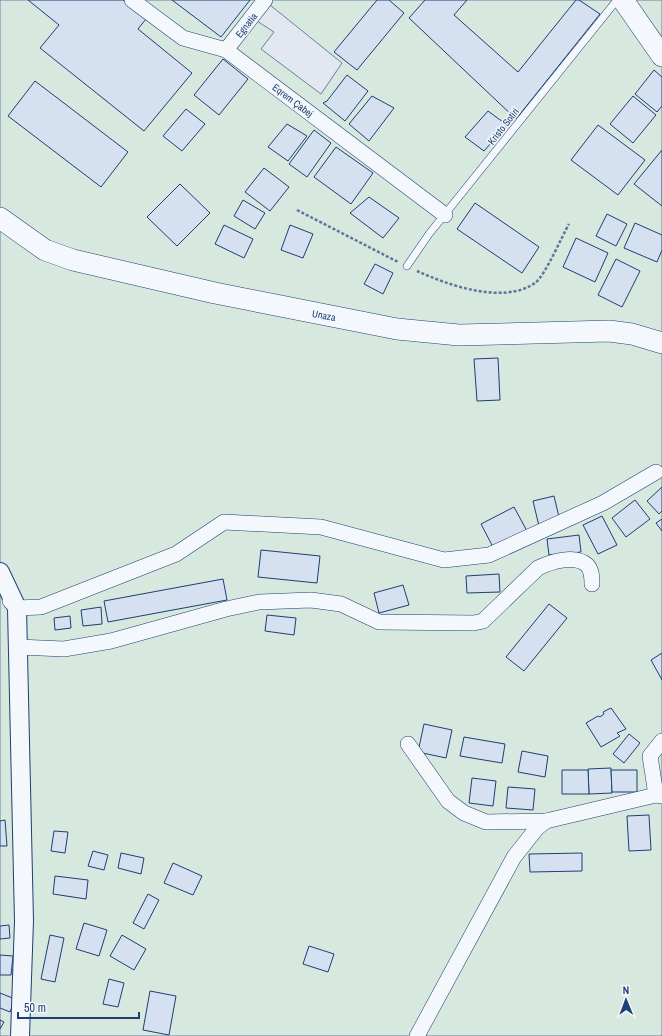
<svg xmlns="http://www.w3.org/2000/svg" width="662" height="1036" font-family="'Archivo Narrow',sans-serif">
	<style>
		.green { fill: #d7e8df; stroke: #687fa3 }
		.parking { fill: #e3e8f0; stroke: #687fa3 }
		.building { fill: #d5e0f0; stroke: #1d3f73 }
		.lines { fill: none; stroke-linecap: round; stroke-linejoin: round }
		.service-casing { stroke: #1d3f73; stroke-width: 8 }
		.minor-casing { stroke: #1d3f73; stroke-width: 16 }
		.tertiary-casing { stroke: #1d3f73; stroke-width: 20 }
		.secondary-casing { stroke: #1d3f73; stroke-width: 22 }
		.path { stroke: #5e769c; stroke-width: 2.5; stroke-dasharray: 3 2; stroke-linecap: butt }
		.service { stroke: #f4f7fb; stroke-width: 7 }
		.minor { stroke: #f4f7fb; stroke-width: 15 }
		.tertiary { stroke: #f4f7fb; stroke-width: 18 }
		.secondary { stroke: #f4f7fb; stroke-width: 21 }
		.labels { text-anchor: middle; stroke-width: 3; stroke-linejoin: round; paint-order: stroke }
		.street-label { font-size: 10px; fill: #1d3f73; stroke: #f4f7fb }
	</style>
	<rect width="100%" height="100%" fill="#f4f7fb"/>
	<rect class="green" x="0" y="0" width="662" height="1036"/>
	<polygon class="parking" points="270,5 342,63 321,94 261,49 274,32 257,21"/>
	<g class="building">
		<polygon points="28,0 123,0 146,19 138,29 192,73 144,131 40,48 59,25"/>
		<polygon points="172,0 250,0 221,37"/>
		<polygon points="377,0 389,0 404,13 357,70 334,52"/>
		<polygon points="425,0 467,0 454,15 518,72 576,0 579,0 600,14 516,119 409,18"/>
		<polygon points="223,59 248,79 219,115 194,95"/>
		<polygon points="654,70 662,77 662,106 657,112 635,94"/>
		<polygon points="347,75 368,91 345,121 323,103 327,101"/>
		<polygon points="35,81 128,152 101,187 8,116"/>
		<polygon points="372,96 394,108 369,141 349,124"/>
		<polygon points="633,96 656,115 633,143 610,124"/>
		<polygon points="186,109 205,124 182,151 163,136"/>
		<polygon points="488,111 507,125 484,151 465,137"/>
		<polygon points="287,124 307,136 288,161 268,147"/>
		<polygon points="598,125 645,160 618,195 571,160"/>
		<polygon points="314,130 331,143 307,177 289,164"/>
		<polygon points="336,147 373,173 351,204 314,177"/>
		<polygon points="662,150 662,206 634,184"/>
		<polygon points="264,168 289,187 270,211 245,192"/>
		<polygon points="180,184 210,213 177,246 147,217"/>
		<polygon points="369,197 399,218 383,238 350,213"/>
		<polygon points="243,200 265,213 255,229 234,216"/>
		<polygon points="475,203 539,247 522,273 457,229"/>
		<polygon points="607,214 627,224 616,246 596,236"/>
		<polygon points="635,223 662,235 662,250 657,262 624,248"/>
		<polygon points="224,225 253,239 244,258 215,244"/>
		<polygon points="290,225 313,234 303,258 281,250"/>
		<polygon points="576,238 608,253 595,282 563,267"/>
		<polygon points="616,259 640,271 622,307 598,295"/>
		<polygon points="375,264 393,273 383,294 364,284"/>
		<polygon points="498,358 500,400 477,401 474,359"/>
		<polygon points="662,487 662,511 659,514 647,501"/>
		<polygon points="554,496 560,521 539,526 533,501"/>
		<polygon points="635,500 650,519 626,537 612,518"/>
		<polygon points="514,507 527,531 494,549 481,524"/>
		<polygon points="602,516 617,545 598,554 583,525"/>
		<polygon points="662,519 662,531 656,523"/>
		<polygon points="579,535 581,552 549,555 547,539"/>
		<polygon points="261,550 320,556 317,583 258,577"/>
		<polygon points="499,574 500,592 467,593 466,576"/>
		<polygon points="223,579 227,600 108,622 104,601"/>
		<polygon points="403,585 409,605 379,613 374,593"/>
		<polygon points="549,604 567,618 524,671 506,657"/>
		<polygon points="101,607 102,624 83,626 81,610"/>
		<polygon points="267,615 296,618 294,635 265,631"/>
		<polygon points="70,616 71,628 55,630 54,618"/>
		<polygon points="662,653 662,680 651,660"/>
		<polygon points="611,708 626,729 617,733 620,736 601,747 586,723 598,716 600,717 604,714 603,712"/>
		<polygon points="424,724 452,730 446,758 418,752"/>
		<polygon points="629,734 640,743 624,763 613,754"/>
		<polygon points="464,737 505,744 502,763 460,756"/>
		<polygon points="522,751 548,756 545,777 518,772"/>
		<polygon points="611,768 612,793 589,794 588,769"/>
		<polygon points="562,770 588,770 589,794 562,794"/>
		<polygon points="611,770 637,770 637,792 612,792"/>
		<polygon points="472,778 496,781 493,806 469,803"/>
		<polygon points="508,787 535,789 533,810 506,808"/>
		<polygon points="649,815 651,850 629,851 627,816"/>
		<polygon points="5,820 7,846 0,846 0,821"/>
		<polygon points="54,831 68,832 65,853 51,851"/>
		<polygon points="93,851 108,855 104,870 88,866"/>
		<polygon points="121,853 144,858 141,874 118,868"/>
		<polygon points="582,853 582,871 530,872 529,854"/>
		<polygon points="173,863 202,876 193,895 164,883"/>
		<polygon points="55,876 88,880 86,899 53,894"/>
		<polygon points="148,894 159,900 144,929 133,923"/>
		<polygon points="84,923 107,930 99,956 76,949"/>
		<polygon points="9,925 10,938 0,939 0,926"/>
		<polygon points="50,935 64,938 55,982 41,979"/>
		<polygon points="122,935 146,949 134,970 110,956"/>
		<polygon points="309,946 334,954 328,972 303,964"/>
		<polygon points="0,955 13,956 11,975 0,975"/>
		<polygon points="109,979 124,983 118,1007 103,1004"/>
		<polygon points="150,991 176,996 169,1035 143,1030"/>
		<polygon points="0,993 15,999 10,1012 0,1008"/>
		<polygon points="0,1020 4,1022 0,1029"/>
	</g>
	<g class="lines">
		<defs>
			<polyline id="service" points="407,266 429,234 617,0"/>
			<g id="minor">
				<polyline points="132,0 183,38 226,50 445,215"/>
				<polyline points="226,50 265,0"/>
				<polyline points="10,601 17,608 41,607 176,554 224,522 321,527 444,560 489,555 603,503 656,472"/>
				<path d="M 18,647 L 64,649 L 111,641 L 226,609 L 259,602 L 311,600 L 341,604 L 379,622 L 474,623 L 483,621 L 538,568 C 550,562 575,554 587,565 C 592,570 592,578 592,584"/>
				<polyline points="408,744 448,801 464,813 486,822 546,821 656,795 662,796"/>
				<polyline points="656,795 650,756 662,741"/>
				<polyline points="417,1036 514,857 537,828 546,821"/>
			</g>
			<polyline id="tertiary" points="0,572 17,608 24,921 20,1036"/>
			<g id="secondary">
				<polyline points="623,0 662,56"/>
				<polyline points="0,218 45,250 73,260 215,293 397,329 459,335 609,331 632,334 662,343"/>
			</g>
		</defs>
		<use href="#service" class="service-casing"/>
		<use href="#minor" class="minor-casing"/>
		<use href="#tertiary" class="tertiary-casing"/>
		<use href="#secondary" class="secondary-casing"/>
		<g class="path">
			<polyline points="297,210 398,262"/>
			<path d="M 417,271 C 448,285 503,305 535,283 C 545,276 562,236 569,224"/>
		</g>
		<use href="#service" class="service"/>
		<use href="#minor" class="minor"/>
		<use href="#tertiary" class="tertiary"/>
		<use href="#secondary" class="secondary"/>
	</g>
	<g class="labels">
		<g class="street-label">
			<text transform="translate(246 25) rotate(-52)" y="4">Egnatia</text>
			<text transform="translate(293 100) rotate(37)" y="4">Eqrem Çabej</text>
			<text transform="translate(503 126) rotate(-52)" y="4">Kristo Sotiri</text>
			<text transform="translate(324 315) rotate(11)" y="4">Unaza</text>
		</g>
	</g>
	<g transform="translate(626 1000) rotate(359)" stroke="#f4f7fb" stroke-width="3" paint-order="stroke">
	<path d="M0-3L7 15L0 10L-7 15Z" fill="#1d3f73"/>
	<text y="-6" font-size="11" font-weight="bold" text-anchor="middle" fill="#1d3f73">N</text>
	</g>
	<path d="M18 1012v6h121v-6" fill="none" stroke="#1d3f73" stroke-width="2"/>
	<text x="24" y="1012" font-size="12" fill="#1d3f73" stroke="#f4f7fb" stroke-width="3" paint-order="stroke">50 m</text>
</svg>
